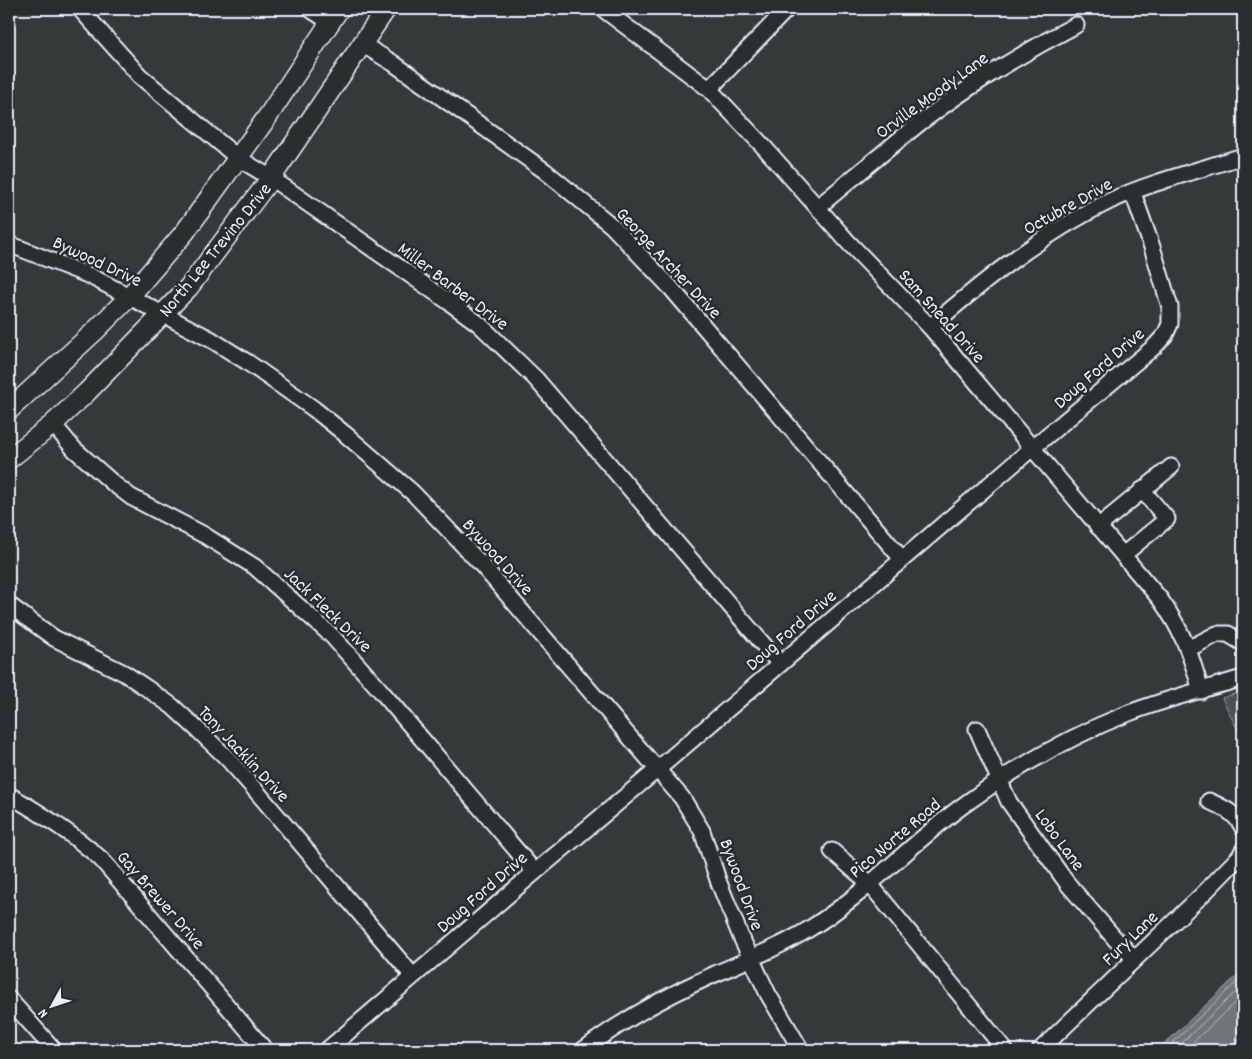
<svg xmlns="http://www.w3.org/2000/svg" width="1252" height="1059" font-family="Dekko,sans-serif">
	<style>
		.green { fill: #4d5152; stroke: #9aa1a5 }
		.water { fill: #707579; stroke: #a0a7ac }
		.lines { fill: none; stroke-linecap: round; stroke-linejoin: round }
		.shore { stroke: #b8bfc5; stroke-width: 1 }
		.minor-casing { stroke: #e8f1f8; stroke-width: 19 }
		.major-casing { stroke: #e8f1f8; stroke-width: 22 }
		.minor { stroke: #2a2d2e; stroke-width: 15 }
		.major { stroke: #2a2d2e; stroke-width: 19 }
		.labels { text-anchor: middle; stroke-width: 5; stroke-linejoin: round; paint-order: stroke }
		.street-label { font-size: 19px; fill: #e8f1f8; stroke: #2a2d2e }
	</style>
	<rect width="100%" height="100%" fill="#35393a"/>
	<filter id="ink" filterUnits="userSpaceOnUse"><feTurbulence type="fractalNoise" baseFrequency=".02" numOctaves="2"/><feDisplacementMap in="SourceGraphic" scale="10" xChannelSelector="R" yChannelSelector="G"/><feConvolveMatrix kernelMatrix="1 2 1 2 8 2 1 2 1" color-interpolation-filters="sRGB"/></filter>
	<g filter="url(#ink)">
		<polygon class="green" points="1243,691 1243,741 1222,698"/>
		<polygon class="water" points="1243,970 1243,1050 1158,1050"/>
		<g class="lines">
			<g class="shore">
				<polyline points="1165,1050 1243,976"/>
				<polyline points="1174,1050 1243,985"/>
				<polyline points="1185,1050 1243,995"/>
			</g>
			<defs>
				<g id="minor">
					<polyline points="80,9 140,76 238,158 271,178 449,302 479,324 536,379 780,664"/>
					<polyline points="310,9 330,22"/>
					<path d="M 603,9 L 709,89 L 764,147 L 848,242 L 930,327 L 1160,599 C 1182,630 1191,654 1201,691"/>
					<polyline points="362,44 393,63 545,171 612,226 671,288 902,559"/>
					<polyline points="709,89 787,9"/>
					<path d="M 818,207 C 852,179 886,150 921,122 C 970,85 1022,53 1076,25"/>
					<polyline points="9,244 90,276 212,340 247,362 314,409 345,434 413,493 481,564 682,798 702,831 719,883 741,937 768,994 801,1050"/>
					<path d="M 930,327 C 986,279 1043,233 1110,201 C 1151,182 1200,170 1243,156"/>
					<polyline points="53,424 74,449 114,484 131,497 204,535 255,567 332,636 381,691 535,872"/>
					<polyline points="1098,527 1171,467"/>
					<polyline points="1123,555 1167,519 1142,490"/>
					<polyline points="9,605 54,638 124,673 145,687 172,706 198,730 227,758 257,792 413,976"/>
					<polyline points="1188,649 1217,634 1228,634 1243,643"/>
					<polyline points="977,729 1009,802 1067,883 1116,940 1135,959"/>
					<path d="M 9,795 C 42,814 72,833 101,859 L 265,1050"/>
					<path d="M 1209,801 C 1224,808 1236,813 1243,828"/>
					<polyline points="832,851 869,883 1005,1050"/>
					<polyline points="9,999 54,1050"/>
					<polyline points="327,1050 535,872 658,769 1031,449 1154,347 1165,335 1170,324 1170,307 1152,247 1133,193"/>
					<path d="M 583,1050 C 624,1019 668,995 715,974 C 747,960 780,947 809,929 C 866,894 911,843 965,804 C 1016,767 1071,736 1129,713 C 1166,699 1205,689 1243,678"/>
					<polyline points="1040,1050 1204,893 1240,856 1243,850"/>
				</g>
				<g id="major">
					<polyline points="9,410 95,331 129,297 185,232 268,116 339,9"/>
					<polyline points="9,459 53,424 87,392 189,287 271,178 386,9"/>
				</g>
			</defs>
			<use href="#minor" class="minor-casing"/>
			<use href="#major" class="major-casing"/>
			<use href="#minor" class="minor"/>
			<use href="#major" class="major"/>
		</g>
	</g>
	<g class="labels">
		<g class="street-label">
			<text transform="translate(931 94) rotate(-36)" y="7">Orville Moody Lane</text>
			<text transform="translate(1067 205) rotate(-29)" y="7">Octubre Drive</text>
			<text transform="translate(214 249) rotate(-51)" y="7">North Lee Trevino Drive</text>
			<text transform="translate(98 260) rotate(25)" y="7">Bywood Drive</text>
			<text transform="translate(670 262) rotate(47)" y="7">George Archer Drive</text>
			<text transform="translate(454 285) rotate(37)" y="7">Miller Barber Drive</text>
			<text transform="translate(943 315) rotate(48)" y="7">Sam Snead Drive</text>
			<text transform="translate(1098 367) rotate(-41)" y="7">Doug Ford Drive</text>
			<text transform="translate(499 556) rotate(48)" y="7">Bywood Drive</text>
			<text transform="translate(329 609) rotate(44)" y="7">Jack Fleck Drive</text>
			<text transform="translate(790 629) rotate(-41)" y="7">Doug Ford Drive</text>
			<text transform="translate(245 753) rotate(47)" y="7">Tony Jacklin Drive</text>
			<text transform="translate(894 837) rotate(-40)" y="7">Pico Norte Road</text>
			<text transform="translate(1061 839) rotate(54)" y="7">Lobo Lane</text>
			<text transform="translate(743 884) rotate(70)" y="7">Bywood Drive</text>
			<text transform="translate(481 891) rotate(-41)" y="7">Doug Ford Drive</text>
			<text transform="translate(162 899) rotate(49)" y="7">Gay Brewer Drive</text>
			<text transform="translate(1129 937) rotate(-44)" y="7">Fury Lane</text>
		</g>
	</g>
	<rect width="1252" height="1059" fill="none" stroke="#2a2d2e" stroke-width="30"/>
	<rect x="15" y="15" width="1222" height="1029" fill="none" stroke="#e8f1f8" stroke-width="2" filter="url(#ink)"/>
	<g transform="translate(52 1006) rotate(230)" stroke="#2a2d2e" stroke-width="4" paint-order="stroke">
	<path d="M0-4L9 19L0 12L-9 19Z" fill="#e8f1f8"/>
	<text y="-8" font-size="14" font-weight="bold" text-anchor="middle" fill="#e8f1f8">N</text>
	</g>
</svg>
